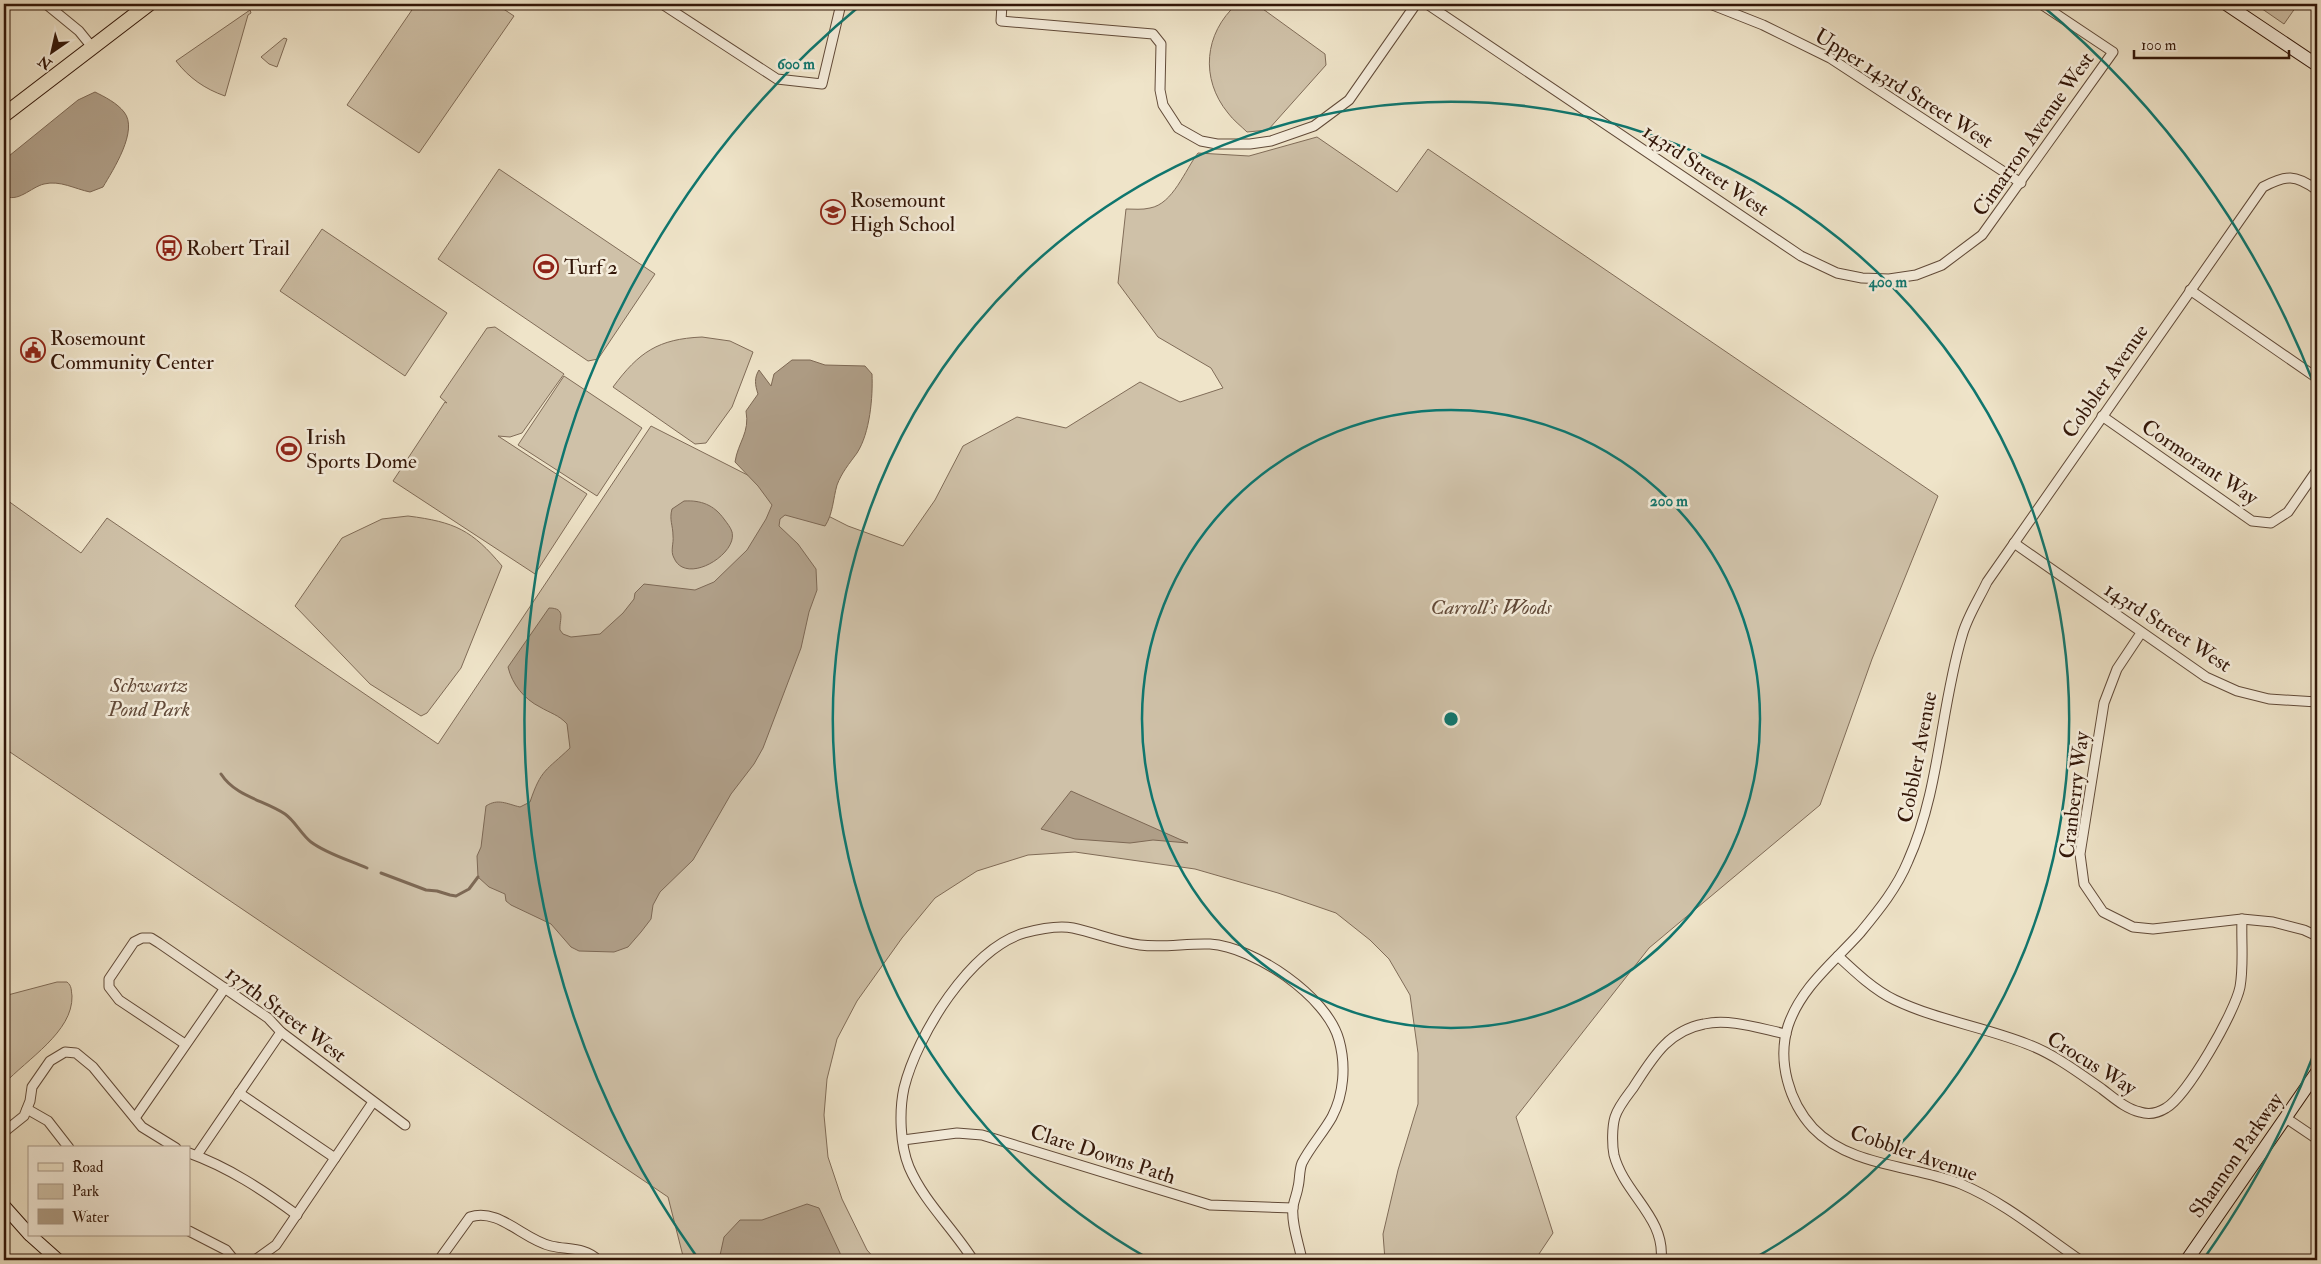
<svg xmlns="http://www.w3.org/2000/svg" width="2321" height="1264" font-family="'IM FELL Double Pica',serif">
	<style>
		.green { fill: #cfc1a8; stroke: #806c58 }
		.water { fill: #af9e87; stroke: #7d6854 }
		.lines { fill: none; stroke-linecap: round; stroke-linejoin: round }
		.stream { stroke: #7d6854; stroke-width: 3 }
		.street-casing { stroke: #614a38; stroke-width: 11 }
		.secondary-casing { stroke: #321608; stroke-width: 14 }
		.primary-casing { stroke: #321608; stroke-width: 16 }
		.street { stroke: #f5eddc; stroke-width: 9 }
		.secondary { stroke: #f5eddc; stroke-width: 12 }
		.primary { stroke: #efe4c9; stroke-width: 14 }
		.ring { fill: none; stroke: #0f766e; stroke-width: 2.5 }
		.labels { text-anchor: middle; stroke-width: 5; stroke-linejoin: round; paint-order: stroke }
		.street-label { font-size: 21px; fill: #321608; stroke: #f5eddc }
		.poi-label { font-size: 21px; fill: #321608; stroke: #f5eddc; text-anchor: start }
		.park-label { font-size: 21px; font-style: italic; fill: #614938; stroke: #f5eddc }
		.centre { fill: #0f766e; stroke: #f5eddc; stroke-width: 2.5 }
		.ring-label { font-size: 15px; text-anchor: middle; font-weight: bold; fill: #0f766e; stroke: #f5eddc; stroke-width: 5; stroke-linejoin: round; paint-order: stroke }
	</style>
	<rect width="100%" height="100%" fill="#efe4c9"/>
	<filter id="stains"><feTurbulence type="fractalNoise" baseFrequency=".004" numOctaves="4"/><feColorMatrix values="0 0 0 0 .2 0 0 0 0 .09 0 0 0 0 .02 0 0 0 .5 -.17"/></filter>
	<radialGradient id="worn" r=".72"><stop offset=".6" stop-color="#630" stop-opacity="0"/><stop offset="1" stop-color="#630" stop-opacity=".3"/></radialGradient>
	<g class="green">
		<polygon points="416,4 496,4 514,16 419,153 347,105"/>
		<path d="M 1237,4 L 1256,4 L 1325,54 L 1326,65 L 1268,130 L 1247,132 C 1241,126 1233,120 1228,113 C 1200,79 1204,33 1237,4 Z"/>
		<polygon points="2255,4 2298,4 2284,24"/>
		<path d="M 250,10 L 251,13 L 248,15 L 225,96 C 205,89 189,78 176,61 Z"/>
		<polygon points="284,38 287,39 277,67 269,64 261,57"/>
		<path d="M 1317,137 L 1397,192 L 1428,149 L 1938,496 L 1872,659 L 1820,805 L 1649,948 L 1516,1117 L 1553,1233 L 1535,1260 L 1385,1260 L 1383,1234 L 1398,1170 L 1418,1104 L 1418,1053 L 1410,995 L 1389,959 L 1370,940 L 1336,913 L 1278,893 L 1195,869 L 1075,852 L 1028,855 L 977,871 L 935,898 L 902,938 L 857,1001 L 837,1039 L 827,1079 L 824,1115 L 828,1157 L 842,1199 L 867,1250 L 876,1260 L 684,1260 L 668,1197 L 4,748 L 4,498 L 81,553 L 107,518 L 438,744 L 651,426 L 848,526 L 903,546 L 935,500 L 963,446 L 1017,417 L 1066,428 L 1140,382 L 1180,402 L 1223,388 L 1211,368 L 1158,337 L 1118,283 L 1126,209 C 1134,209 1142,210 1150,208 C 1173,204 1185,170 1198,153 L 1249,156 Z"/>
		<polygon points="499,169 655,274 598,359 588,361 438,259"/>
		<polygon points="322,229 447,313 405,376 280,291"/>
		<polygon points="495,327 564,374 522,433 510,437 498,436 587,494 535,574 393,481 445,402 447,403 440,397 487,328"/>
		<path d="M 702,337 L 730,341 L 753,352 L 732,407 L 706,443 L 695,444 L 613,387 C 639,352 658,339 702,337 Z"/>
		<polygon points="564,376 642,428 597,496 518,445"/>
		<path d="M 408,516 C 455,522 472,530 502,566 L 461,668 L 427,713 L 421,716 L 370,684 L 295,606 L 342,538 L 382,519 Z"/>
		<path d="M 57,982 L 67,982 C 72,986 71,990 72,996 C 73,1032 27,1059 4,1084 L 4,996 Z"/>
	</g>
	<g class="water">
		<path d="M 95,92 C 105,97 117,103 124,112 C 139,130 113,170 103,187 L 90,192 C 75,189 60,180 44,184 C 31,187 17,204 4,195 L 4,160 L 78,100 Z"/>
		<path d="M 792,360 L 810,360 L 825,365 L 865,366 L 872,374 C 873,397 870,433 857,453 C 849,464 842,472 837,485 C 833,499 833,514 825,526 L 785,515 L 780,519 L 779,526 L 798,544 L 816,569 L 817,590 L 809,612 L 801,648 L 763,748 L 754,764 L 731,794 L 693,860 L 660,892 L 653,905 L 651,919 L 641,932 L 628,947 L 614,952 L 579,951 L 571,947 L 551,924 L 511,905 L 506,901 L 505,894 L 489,887 L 478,877 L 477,856 L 481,847 L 486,806 C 498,798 507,804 520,807 L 530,802 C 541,769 546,771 570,748 L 567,724 C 559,715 550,713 540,707 C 524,699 512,684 508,667 L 549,608 C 567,608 559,620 560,630 L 563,634 L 571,637 L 600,634 L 623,613 L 634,599 L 635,593 L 644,584 L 695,590 L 714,582 L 747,550 L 766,519 L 772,505 L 758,486 L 735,462 C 738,442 750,433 746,411 L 758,394 C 755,385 754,378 759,370 L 771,386 L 774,374 Z"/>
		<path d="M 684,501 C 701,500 714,505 724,519 C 727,523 731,528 732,532 C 738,554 686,586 674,558 C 670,551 674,543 673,536 C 673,525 669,520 672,509 Z"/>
		<polygon points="1071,791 1188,843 1153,840 1130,843 1075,839 1041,829"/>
		<polygon points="807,1204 819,1208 840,1253 841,1260 719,1260 724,1237 740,1220 762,1220"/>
	</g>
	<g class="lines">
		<g class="stream">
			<path d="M 221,774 C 236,797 264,800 285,814 C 295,821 301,834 311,842 C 327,854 349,860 367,868"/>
			<polyline points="381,873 426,890 437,891 450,895 456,896 469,889 478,877"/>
		</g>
		<defs>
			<g id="street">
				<polyline points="46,4 79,31 92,47"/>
				<polyline points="662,4 777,79 822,84 841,4"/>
				<polyline points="1002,4 1001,21 1153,34 1161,44 1160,90 1163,105 1178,128 1201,141 1217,144 1250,144 1271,141 1314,126 1349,100 1416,4"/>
				<polyline points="1427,4 1801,256 1837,273 1862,278 1889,279 1916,275 1942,265 1982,235 2113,52 2041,4"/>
				<polyline points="1710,4 1763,25 1830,58 2021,183"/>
				<polyline points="2190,290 2317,378"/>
				<polyline points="2102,416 2252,521 2271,523 2288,512 2317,470"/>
				<polyline points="2014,543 2206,677 2237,691 2269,699 2317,702"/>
				<polyline points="2141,633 2117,669 2104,703 2080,854 2084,884 2103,912 2133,927 2153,929 2242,919 2273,922 2304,930 2317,936"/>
				<path d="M 1838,956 C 1854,971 1874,990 1895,1000 C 1937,1020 1984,1027 2027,1044 C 2054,1054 2079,1073 2102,1089 C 2114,1098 2126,1109 2140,1112 C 2149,1115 2158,1113 2166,1108 C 2187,1096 2235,1012 2240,987 C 2244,965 2241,941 2242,919"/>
				<polyline points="185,1044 119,1000 109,987 109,979 134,942 142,938 151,938 159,943 268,1018 281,1032 405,1125"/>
				<polyline points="239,1093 335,1158"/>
				<polyline points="27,1109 48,1121 69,1148"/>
				<polyline points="135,1118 225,988"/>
				<polyline points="2286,1118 2317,1139"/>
				<polyline points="4,1132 24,1116 30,1101 32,1087 50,1061 65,1052 76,1053 93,1067 142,1127 176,1148"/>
				<polyline points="903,1140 957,1133 982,1135 1210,1205 1293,1208"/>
				<path d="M 189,1153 C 228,1167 263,1190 297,1215"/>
				<polyline points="197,1155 281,1032"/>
				<polyline points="189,1231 226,1250 234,1260"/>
				<polyline points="255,1260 276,1245 373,1102"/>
				<path d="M 439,1260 L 470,1217 C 498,1207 524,1240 551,1246 C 568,1250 585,1247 598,1260"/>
				<path d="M 973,1260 C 953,1228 924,1202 909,1167 C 900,1145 899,1111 904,1088 C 917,1035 970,949 1024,933 C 1039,929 1058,925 1073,928 C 1096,933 1117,942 1140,945 C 1164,948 1186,943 1210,944 C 1254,947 1327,996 1339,1040 C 1346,1065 1344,1094 1332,1117 C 1323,1133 1310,1147 1302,1163 C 1299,1170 1300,1180 1298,1187 C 1297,1194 1294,1200 1293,1207 C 1291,1223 1299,1244 1302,1260"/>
				<path d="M 1661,1260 C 1666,1218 1624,1194 1614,1155 C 1612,1145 1612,1127 1615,1117 C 1618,1107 1627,1096 1633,1088 C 1652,1059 1667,1031 1704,1024 C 1730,1018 1761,1029 1786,1034"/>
				<path d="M 2080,1260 C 2042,1234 2004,1202 1961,1184 C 1914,1165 1850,1167 1813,1128 C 1789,1102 1777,1061 1788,1026 C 1801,987 1834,962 1860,933 C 1878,911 1897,888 1908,861 C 1940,790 1940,710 1962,636 C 1967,617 1979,599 1987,582 L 2263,187 C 2286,175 2295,174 2317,190"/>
			</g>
			<g id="secondary">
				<polyline points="2226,4 2317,65"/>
				<polyline points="4,1206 29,1234"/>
				<polyline points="30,1235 58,1260"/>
				<polyline points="2187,1260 2317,1072"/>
			</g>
			<polyline id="primary" points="4,115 149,4"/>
		</defs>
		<use href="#street" class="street-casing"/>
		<use href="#secondary" class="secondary-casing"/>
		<use href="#primary" class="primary-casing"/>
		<use href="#street" class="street"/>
		<use href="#secondary" class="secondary"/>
		<use href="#primary" class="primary"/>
	</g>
	<g class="ring">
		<circle cx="1451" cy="719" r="309"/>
		<path d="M1151 1260A618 618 0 1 1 1751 1260"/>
		<path d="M2315 1051A926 926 0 0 1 2205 1257M697 1257A926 926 0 0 1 862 4M2040 4A926 926 0 0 1 2315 387"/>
	</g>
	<defs>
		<symbol id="school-ring" viewBox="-11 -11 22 22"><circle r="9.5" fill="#f5eddc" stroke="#8f2418" stroke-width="1.5"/><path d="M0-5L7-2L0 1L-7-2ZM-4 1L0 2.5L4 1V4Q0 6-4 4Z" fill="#8f2418"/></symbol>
		<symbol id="bus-ring" viewBox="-11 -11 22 22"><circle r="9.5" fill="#f5eddc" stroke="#8f2418" stroke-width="1.5"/><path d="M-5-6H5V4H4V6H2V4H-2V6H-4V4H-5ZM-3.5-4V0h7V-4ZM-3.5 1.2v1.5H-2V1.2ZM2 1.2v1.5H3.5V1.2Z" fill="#8f2418"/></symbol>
		<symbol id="stadium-ring" viewBox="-11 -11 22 22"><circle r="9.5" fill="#f5eddc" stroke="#8f2418" stroke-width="1.5"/><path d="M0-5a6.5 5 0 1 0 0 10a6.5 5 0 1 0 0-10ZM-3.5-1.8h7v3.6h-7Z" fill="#8f2418"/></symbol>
		<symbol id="civic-ring" viewBox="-11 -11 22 22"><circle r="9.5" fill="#f5eddc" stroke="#8f2418" stroke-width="1.5"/><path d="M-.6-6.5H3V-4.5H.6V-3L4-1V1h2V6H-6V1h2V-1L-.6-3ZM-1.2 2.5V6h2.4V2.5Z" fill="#8f2418"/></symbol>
	</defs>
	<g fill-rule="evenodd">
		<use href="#school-ring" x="819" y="198" width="28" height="28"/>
		<use href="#bus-ring" x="155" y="234" width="28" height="28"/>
		<use href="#stadium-ring" x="532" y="253" width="28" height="28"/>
		<use href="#civic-ring" x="19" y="336" width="28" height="28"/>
		<use href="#stadium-ring" x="275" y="435" width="28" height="28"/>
	</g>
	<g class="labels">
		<g class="street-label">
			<text transform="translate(1904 88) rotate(32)" y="7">Upper 143rd Street West</text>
			<text transform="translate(2033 134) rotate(-55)" y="7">Cimarron Avenue West</text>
			<text transform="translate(1706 170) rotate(34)" y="7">143rd Street West</text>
			<text transform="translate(2105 381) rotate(-55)" y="7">Cobbler Avenue</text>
			<text transform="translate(2200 462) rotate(34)" y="7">Cormorant Way</text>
			<text transform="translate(2168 627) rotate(33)" y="7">143rd Street West</text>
			<text transform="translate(1917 757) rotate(-79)" y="7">Cobbler Avenue</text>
			<text transform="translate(2074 795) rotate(-83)" y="7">Cranberry Way</text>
			<text transform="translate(286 1014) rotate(37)" y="7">137th Street West</text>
			<text transform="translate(2092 1063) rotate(32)" y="7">Crocus Way</text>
			<text transform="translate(1914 1153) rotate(19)" y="7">Cobbler Avenue</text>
			<text transform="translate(1103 1154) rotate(18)" y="7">Clare Downs Path</text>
			<text transform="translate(2236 1155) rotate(-55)" y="7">Shannon Parkway</text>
		</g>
		<g class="poi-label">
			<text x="850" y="207">Rosemount<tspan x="850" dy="24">High School</tspan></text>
			<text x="186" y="255">Robert Trail</text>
			<text x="564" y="274">Turf 2</text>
			<text x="50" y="345">Rosemount<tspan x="50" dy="24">Community Center</tspan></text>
			<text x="306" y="444">Irish<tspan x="306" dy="24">Sports Dome</tspan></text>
		</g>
		<g class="park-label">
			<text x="1491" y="614">Carroll's Woods</text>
			<text x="149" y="692">Schwartz<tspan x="149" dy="24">Pond Park</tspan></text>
		</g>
	</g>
	<circle cx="1451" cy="719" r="8" class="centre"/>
	<g class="ring-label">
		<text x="796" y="69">600 m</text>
		<text x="1888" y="287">400 m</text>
		<text x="1669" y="506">200 m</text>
	</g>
	<rect width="2321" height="1264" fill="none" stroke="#efe4c9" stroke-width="20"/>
	<rect x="5" y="5" width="2311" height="1254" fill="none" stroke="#321608" stroke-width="2.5"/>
	<rect x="10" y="10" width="2301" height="1244" fill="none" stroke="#321608"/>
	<rect x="28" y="1146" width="162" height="90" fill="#f5eddc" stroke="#a79787"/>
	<rect x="38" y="1163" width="25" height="8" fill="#efe4c9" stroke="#a79787"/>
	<text x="72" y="1172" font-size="15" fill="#321608">Road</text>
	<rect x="38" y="1184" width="25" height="15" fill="#cfc1a8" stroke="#a79787"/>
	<text x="72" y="1196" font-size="15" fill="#321608">Park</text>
	<rect x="38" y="1209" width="25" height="15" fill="#af9e87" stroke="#a79787"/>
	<text x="72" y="1222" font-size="15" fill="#321608">Water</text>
	<g transform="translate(52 52) rotate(214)" stroke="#f5eddc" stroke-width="4" paint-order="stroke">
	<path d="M0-4L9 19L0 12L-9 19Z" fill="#321608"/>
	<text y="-8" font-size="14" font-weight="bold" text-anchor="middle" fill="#321608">N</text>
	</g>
	<path d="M2134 50v8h155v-8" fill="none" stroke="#321608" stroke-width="2.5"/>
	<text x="2141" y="50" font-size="15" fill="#321608" stroke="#f5eddc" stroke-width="4" paint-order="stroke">100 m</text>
	<rect width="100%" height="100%" filter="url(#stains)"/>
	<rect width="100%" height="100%" fill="url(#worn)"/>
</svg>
